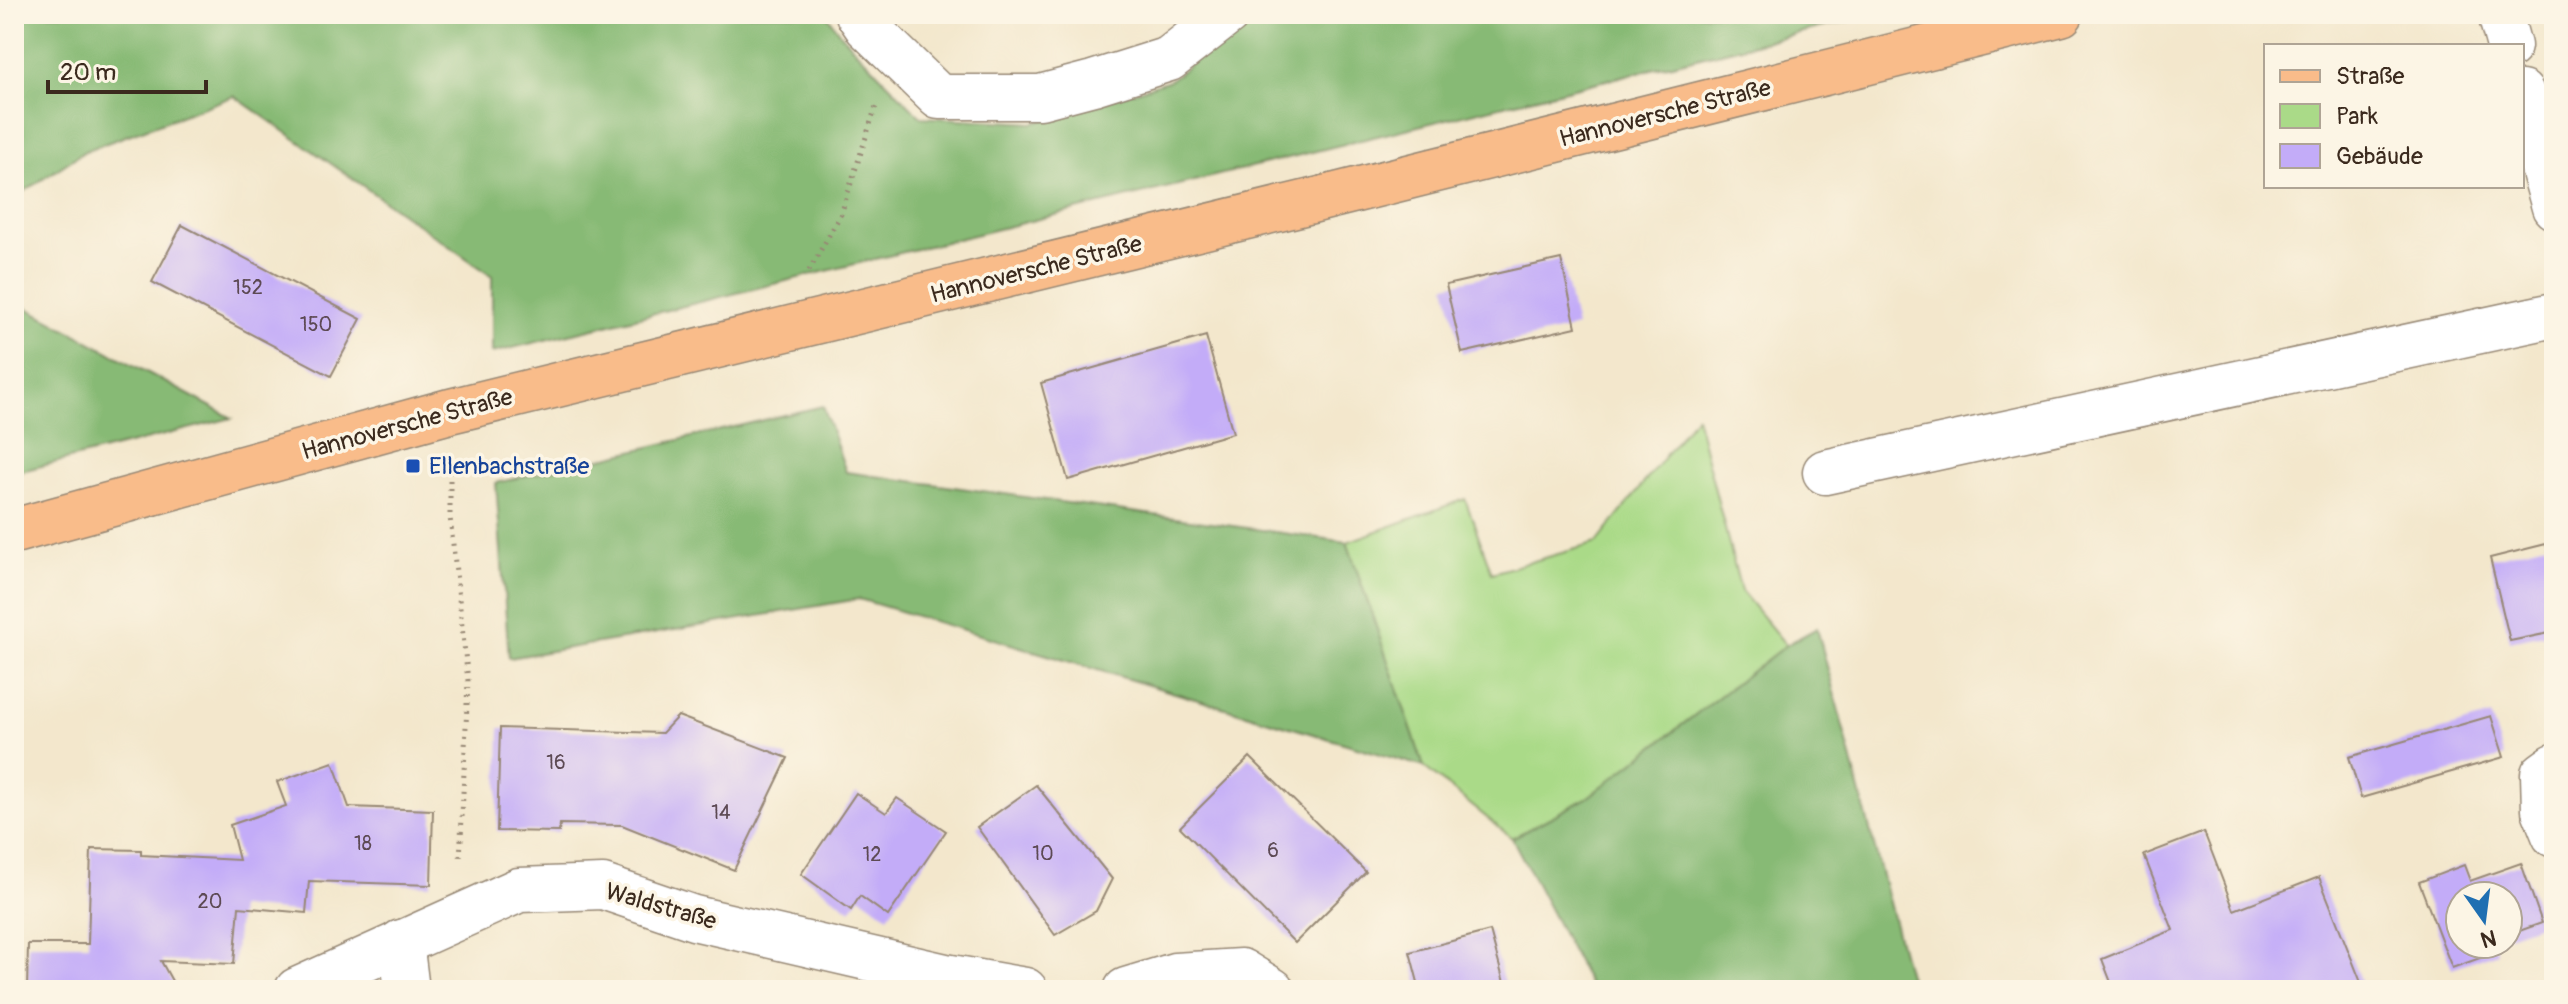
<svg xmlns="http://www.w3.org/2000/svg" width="2568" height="1004" font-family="Pangolin,sans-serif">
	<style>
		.green { fill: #aada88; stroke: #728253; stroke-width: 2 }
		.forest { fill: #87ba74; stroke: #617249; stroke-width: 2 }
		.building { fill: #c3acf8 }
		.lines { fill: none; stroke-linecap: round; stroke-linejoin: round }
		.minor-casing { stroke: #978875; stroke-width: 47 }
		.major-casing { stroke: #978875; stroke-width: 47 }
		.path { stroke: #978875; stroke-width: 5; stroke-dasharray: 2 6; stroke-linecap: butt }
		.minor { stroke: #fff; stroke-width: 44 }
		.major { stroke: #f9bc8a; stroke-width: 44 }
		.transit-dot { fill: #1a4fb4; stroke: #fcf5e5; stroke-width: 3 }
		.labels { text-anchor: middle; stroke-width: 7; stroke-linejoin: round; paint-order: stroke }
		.number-label { font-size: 20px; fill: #5d4a54 }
		.street-label { font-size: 24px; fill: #3b2a1e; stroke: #fcf5e5 }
		.transit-label { font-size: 24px; fill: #164399; stroke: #fcf5e5; text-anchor: start }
	</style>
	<rect width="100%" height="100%" fill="#fcf5e5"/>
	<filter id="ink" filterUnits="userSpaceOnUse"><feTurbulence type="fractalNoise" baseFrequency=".0125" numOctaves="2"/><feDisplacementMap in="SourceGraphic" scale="16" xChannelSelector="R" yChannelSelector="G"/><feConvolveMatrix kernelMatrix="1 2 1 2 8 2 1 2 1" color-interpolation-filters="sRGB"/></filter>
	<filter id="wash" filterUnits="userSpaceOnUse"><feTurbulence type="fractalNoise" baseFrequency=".006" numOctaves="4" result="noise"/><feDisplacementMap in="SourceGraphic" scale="32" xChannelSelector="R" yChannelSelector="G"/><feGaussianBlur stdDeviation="1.8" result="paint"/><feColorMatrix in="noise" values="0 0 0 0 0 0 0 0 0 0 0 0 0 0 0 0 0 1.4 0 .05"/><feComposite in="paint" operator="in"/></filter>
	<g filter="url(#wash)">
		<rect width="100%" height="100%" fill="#f3e7cc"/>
		<polygon class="green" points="1696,416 1741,591 1786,645 1587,798 1512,838 1424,767 1347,542 1465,499 1492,573 1597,543"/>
		<g class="forest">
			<polygon points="14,14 826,14 842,36 921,117 1034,123 1170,80 1255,14 1876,14 492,353 492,276 234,96 85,151 22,193 14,227"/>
			<polygon points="14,301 232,418 14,473"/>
			<polygon points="823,406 846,472 1347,542 1424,767 859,599 509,658 496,483"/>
			<polygon points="1817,628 1912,990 1592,990 1512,838 1587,798 1786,645"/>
		</g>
		<g id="blocks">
			<g class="building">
				<polygon points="182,225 361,319 331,376 152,282"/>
				<polygon points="1561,259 1576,327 1462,353 1446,285"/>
				<polygon points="1206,336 1233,433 1068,480 1041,383"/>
				<polygon points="2546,544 2554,576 2554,632 2510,641 2490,558"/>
				<polygon points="678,716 788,758 734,870 622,825 560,824 559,832 497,831 500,728 662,733"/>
				<polygon points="2491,716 2504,757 2361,798 2349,757"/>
				<polygon points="1250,757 1366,872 1295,943 1180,827"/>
				<polygon points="333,762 349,807 433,810 431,885 309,881 306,913 239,907 234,964 161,961 177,990 27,990 28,944 88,944 91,849 141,850 141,855 239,860 230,825 286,806 277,782"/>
				<polygon points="1036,785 1112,879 1096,911 1055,935 977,827"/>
				<polygon points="856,793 886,813 897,798 946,831 888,916 860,896 851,910 801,874"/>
				<polygon points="2204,832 2234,910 2319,877 2364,990 2114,990 2102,959 2173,930 2144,855"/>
				<polygon points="2521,863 2542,923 2508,935 2508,896 2460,896 2460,944 2494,944 2497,952 2452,968 2419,882 2464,865 2470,881"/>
				<polygon points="1490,931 1506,990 1420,990 1410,952"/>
			</g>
		</g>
	</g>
	<g filter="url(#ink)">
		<use href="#blocks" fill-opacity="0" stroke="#978875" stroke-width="2"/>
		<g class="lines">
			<defs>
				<g id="minor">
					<polyline points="858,14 867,27 939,97 1040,97 1093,83 1169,59 1227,14"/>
					<polyline points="2500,14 2509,46"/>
					<polyline points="2522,93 2554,207"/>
					<polyline points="1825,472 2554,315"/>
					<polyline points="2554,766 2543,774 2544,810 2554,835"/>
					<polyline points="401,942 407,990"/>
					<polyline points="297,990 519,890 603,887 694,918 945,976 1025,990"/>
					<polyline points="1126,990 1175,975 1241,971 1272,990"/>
				</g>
				<polyline id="major" points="14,531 450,411 1312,201 2061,14"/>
			</defs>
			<use href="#minor" class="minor-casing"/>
			<use href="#major" class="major-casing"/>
			<g class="path">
				<polyline points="809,271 841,214 877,103"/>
				<polyline points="450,464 450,517 468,681 460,861"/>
			</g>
			<use href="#minor" class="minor"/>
			<use href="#major" class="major"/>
		</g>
	</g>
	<rect class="transit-dot" x="405" y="458" width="16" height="16" rx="4"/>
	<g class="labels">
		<g class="number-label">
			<text x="248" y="294">152</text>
			<text x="316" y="331">150</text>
			<text x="556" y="769">16</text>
			<text x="721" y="819">14</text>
			<text x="363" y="850">18</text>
			<text x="1273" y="857">6</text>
			<text x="1043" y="860">10</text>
			<text x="872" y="861">12</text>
			<text x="210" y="908">20</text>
		</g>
		<g class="street-label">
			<text transform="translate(1665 113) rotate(-14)" y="8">Hannoversche Straße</text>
			<text transform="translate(1036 269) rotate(-14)" y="8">Hannoversche Straße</text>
			<text transform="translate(407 424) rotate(-15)" y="8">Hannoversche Straße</text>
			<text transform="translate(661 906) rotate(16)" y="8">Waldstraße</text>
		</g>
		<g class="transit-label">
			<text x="429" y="474">Ellenbachstraße</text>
		</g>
	</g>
	<rect width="2568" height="1004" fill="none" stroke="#fcf5e5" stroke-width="48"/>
	<rect x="2264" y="44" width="260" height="144" fill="#fcf5e5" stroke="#afa495" stroke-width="2"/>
	<rect x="2280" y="70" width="40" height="12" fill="#f9bc8a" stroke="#afa495" stroke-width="2"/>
	<text x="2336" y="84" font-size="24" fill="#3b2a1e">Straße</text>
	<rect x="2280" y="104" width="40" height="24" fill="#aada88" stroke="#afa495" stroke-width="2"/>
	<text x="2336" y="124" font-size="24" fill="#3b2a1e">Park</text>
	<rect x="2280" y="144" width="40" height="24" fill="#c3acf8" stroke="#afa495" stroke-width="2"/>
	<text x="2336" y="164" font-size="24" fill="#3b2a1e">Gebäude</text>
	<g transform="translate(2484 920) rotate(166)"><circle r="38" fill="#fcf5e5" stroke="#afa495" stroke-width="2"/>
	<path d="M0-6L14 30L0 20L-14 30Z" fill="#1f6fb2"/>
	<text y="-12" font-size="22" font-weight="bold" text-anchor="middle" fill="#3b2a1e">N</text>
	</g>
	<path d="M48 80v12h158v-12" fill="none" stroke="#3b2a1e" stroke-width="4"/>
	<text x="60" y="80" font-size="24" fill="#3b2a1e" stroke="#fcf5e5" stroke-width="6" paint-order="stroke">20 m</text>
</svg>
